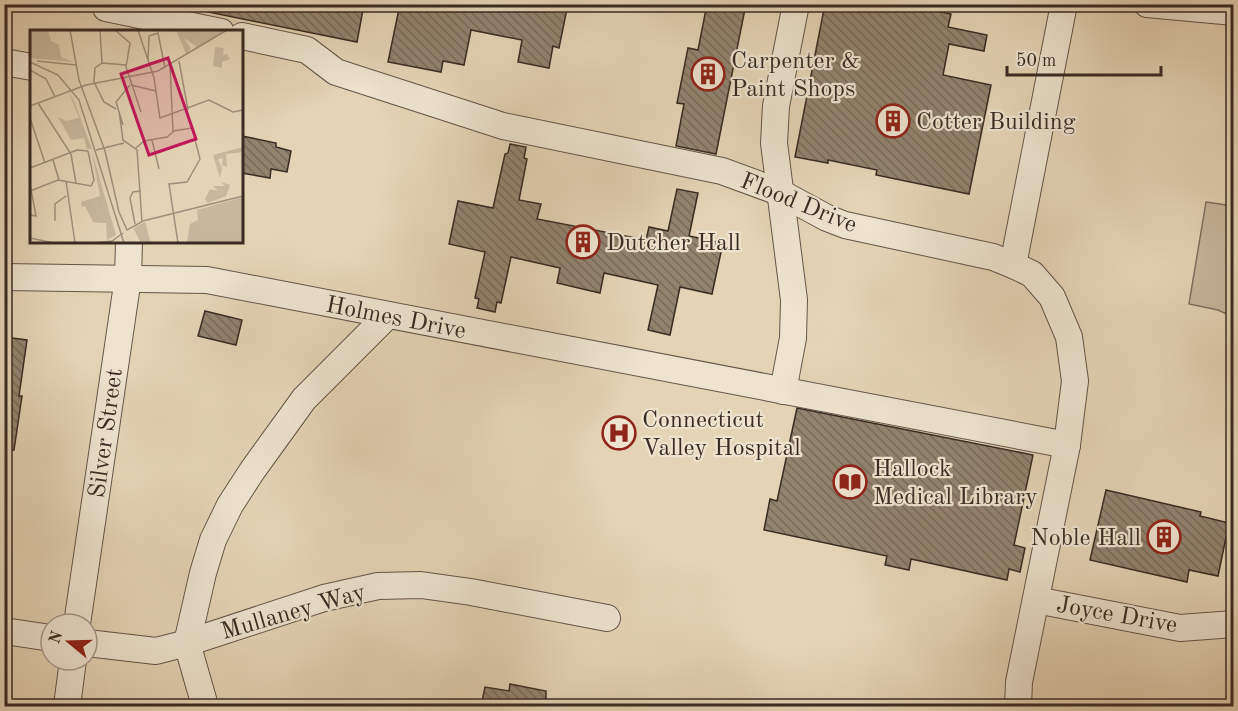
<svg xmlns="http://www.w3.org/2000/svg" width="1238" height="711" font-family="'Old Standard TT',serif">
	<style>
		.pitch { fill: #c7b79c; stroke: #807160; stroke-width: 1.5 }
		.building { fill: url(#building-back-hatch); stroke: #392b24; stroke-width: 1.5 }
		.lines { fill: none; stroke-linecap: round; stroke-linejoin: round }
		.minor-casing { stroke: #645548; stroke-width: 28 }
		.minor { stroke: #ede3cf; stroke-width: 26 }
		.labels { text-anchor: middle; stroke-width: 4.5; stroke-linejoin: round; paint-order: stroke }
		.poi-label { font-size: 24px; fill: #392b24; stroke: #ede3cf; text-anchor: start }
		.street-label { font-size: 24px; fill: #392b24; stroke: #ede3cf }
		.inset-road { fill: none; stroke: #a0907b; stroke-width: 1.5 }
		.view { fill: #c2185b; fill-opacity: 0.15; stroke: #c2185b; stroke-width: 3 }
		.inset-edge { fill: none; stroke: #392b24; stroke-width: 3 }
	</style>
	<defs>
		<pattern id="building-back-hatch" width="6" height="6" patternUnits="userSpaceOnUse" patternTransform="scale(1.5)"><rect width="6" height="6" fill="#92836f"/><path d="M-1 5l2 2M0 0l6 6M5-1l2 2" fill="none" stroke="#786b5b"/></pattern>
	</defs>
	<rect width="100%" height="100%" fill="#e4d4b5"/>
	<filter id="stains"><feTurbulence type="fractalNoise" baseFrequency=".00333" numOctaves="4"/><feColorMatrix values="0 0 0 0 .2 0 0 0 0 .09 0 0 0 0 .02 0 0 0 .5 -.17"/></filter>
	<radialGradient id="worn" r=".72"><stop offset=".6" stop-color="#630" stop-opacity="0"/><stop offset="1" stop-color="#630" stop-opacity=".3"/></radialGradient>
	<polygon class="pitch" points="1206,202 1233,206 1233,317 1218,310 1189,304"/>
	<g class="building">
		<polygon points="208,4 364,4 357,42 208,12"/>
		<polygon points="400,4 568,4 559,48 553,46 549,68 518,62 522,40 471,30 464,65 443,61 441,72 388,62"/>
		<polygon points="707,4 746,4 716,154 676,146 684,104 677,103 688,48 698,50"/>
		<polygon points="825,4 902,4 951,14 948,27 987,35 984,51 949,44 943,75 991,85 969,194 876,175 877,170 828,160 828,163 795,157"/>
		<polygon points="242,136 276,143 276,147 291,151 287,172 271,169 270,178 242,173"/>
		<polygon points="510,144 526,147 524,158 527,159 519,200 541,204 537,219 646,240 649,227 668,231 677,189 698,193 689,236 723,243 712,294 680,287 670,335 665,334 648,330 658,285 604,273 600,293 557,283 560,268 511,257 501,303 497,302 495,312 477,308 479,299 475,298 485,252 449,244 458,201 493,208 505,154 508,153"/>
		<polygon points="205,311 242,320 236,345 198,336"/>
		<polygon points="4,337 27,340 19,396 22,396 14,450 4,450"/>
		<polygon points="797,408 1033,455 1014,545 1025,548 1020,572 1009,569 1007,580 911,559 909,570 885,565 887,556 764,530 770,499 777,501"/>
		<polygon points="1106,490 1201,512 1200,516 1229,523 1218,576 1189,570 1187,582 1090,560"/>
		<polygon points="510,684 546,691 546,706 481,706 485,687 509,691"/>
	</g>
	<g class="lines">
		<defs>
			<g id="minor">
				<polyline points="1147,4 1234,12"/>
				<polyline points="106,8 221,32"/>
				<polyline points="242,36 307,50 336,72 503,126 722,171 779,192 827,218 845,225 993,257 1013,265 1032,274 1052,297 1069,337 1075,381 1067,445 1019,682 1018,706"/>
				<polyline points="4,62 32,67"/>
				<polyline points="1013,265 1064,4"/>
				<polyline points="4,277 207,280 1067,445"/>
				<polyline points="783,391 793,338 794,300 774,143 776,106 796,4"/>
				<polyline points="1036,600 1180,628 1234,624"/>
				<polyline points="77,624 128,278 129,242"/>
				<polyline points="4,631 51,638"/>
				<polyline points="87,643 156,651 187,643 324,598 378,586 421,585 471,592 607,618"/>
				<polyline points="67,706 73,660"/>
				<polyline points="205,706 187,643 203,573 213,540 230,505 252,471 304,399 388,315"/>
			</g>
		</defs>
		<use href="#minor" class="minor-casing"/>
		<use href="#minor" class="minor"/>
	</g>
	<defs>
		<symbol id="building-ring" viewBox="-11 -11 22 22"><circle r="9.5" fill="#ede3cf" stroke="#8f2418" stroke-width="1.5"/><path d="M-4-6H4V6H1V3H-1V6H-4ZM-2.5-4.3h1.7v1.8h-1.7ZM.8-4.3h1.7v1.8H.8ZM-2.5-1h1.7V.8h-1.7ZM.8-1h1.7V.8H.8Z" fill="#8f2418"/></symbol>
		<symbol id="hospital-ring" viewBox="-11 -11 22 22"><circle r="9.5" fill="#ede3cf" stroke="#8f2418" stroke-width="1.5"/><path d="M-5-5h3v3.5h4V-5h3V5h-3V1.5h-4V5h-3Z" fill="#8f2418"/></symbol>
		<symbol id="library-ring" viewBox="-11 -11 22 22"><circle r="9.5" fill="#ede3cf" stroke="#8f2418" stroke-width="1.5"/><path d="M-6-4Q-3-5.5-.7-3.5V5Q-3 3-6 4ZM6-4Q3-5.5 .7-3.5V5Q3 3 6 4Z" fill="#8f2418"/></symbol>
	</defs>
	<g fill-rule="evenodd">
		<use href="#building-ring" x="689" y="55" width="38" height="38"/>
		<use href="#building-ring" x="874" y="102" width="38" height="38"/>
		<use href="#building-ring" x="564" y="223" width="38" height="38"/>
		<use href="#hospital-ring" x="600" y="414" width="38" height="38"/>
		<use href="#library-ring" x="831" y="463" width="38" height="38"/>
		<use href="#building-ring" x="1145" y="518" width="38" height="38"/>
	</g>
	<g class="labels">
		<g class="poi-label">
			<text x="731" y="68">Carpenter &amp;<tspan x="731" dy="28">Paint Shops</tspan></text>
			<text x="916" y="129">Cotter Building</text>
			<text x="606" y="250">Dutcher Hall</text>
			<text x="642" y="427">Connecticut<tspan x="642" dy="28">Valley Hospital</tspan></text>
			<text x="873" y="476">Hallock<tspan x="873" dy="28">Medical Library</tspan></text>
			<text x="1141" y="545" text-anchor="end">Noble Hall</text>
		</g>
		<g class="street-label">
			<text transform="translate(799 202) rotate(22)" y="8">Flood Drive</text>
			<text transform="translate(396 317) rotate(11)" y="8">Holmes Drive</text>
			<text transform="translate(105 433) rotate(-82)" y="8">Silver Street</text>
			<text transform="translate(293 611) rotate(-16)" y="8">Mullaney Way</text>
			<text transform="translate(1117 614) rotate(10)" y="8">Joyce Drive</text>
		</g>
	</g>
	<g transform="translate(30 30)">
		<rect width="213" height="213" fill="#e4d4b5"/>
		<path d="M 170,0 L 196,0 L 167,18 L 163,14 L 172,4 ZM 58,170 L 66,171 L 70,193 L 63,192 L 55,176 L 52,177 L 51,172 ZM 115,192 L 120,210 L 122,213 L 111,213 L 103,198 Z" fill="#c7b79c"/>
		<path d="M 0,0 L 18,0 L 21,11 L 29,15 L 31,27 L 44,32 L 0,28 ZM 146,0 L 170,0 L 172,4 L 163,14 L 154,8 L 161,19 L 156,24 ZM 39,63 L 44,71 L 62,119 L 57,119 L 54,108 L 41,110 L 28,87 L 36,91 L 49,88 ZM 213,117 L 213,122 L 196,124 L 197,137 L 192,135 L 193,128 L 188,129 L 192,138 L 190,148 L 183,125 ZM 62,122 L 86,205 L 77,210 L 76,193 L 70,193 L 66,171 L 51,172 L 70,166 ZM 191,152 L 200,155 L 196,166 L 178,173 L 175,169 L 180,159 L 188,161 L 183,156 L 195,156 Z" fill="#c7b79c"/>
		<path d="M 213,167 L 213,213 L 157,213 L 160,194 L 168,190 L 167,180 Z" fill="#c7b79c"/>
		<path d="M 185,17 L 194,18 L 193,25 L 197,24 L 200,29 L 192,32 L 192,38 L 183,36 Z" fill="#c7b79c"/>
		<path class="inset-road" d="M 40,0 L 49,50 L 75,121 L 89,182 L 97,200 L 113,191 L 213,166M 70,0 L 72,33M 85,0 L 100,13 L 96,37 L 111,82M 108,0 L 124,48 L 130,88 L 179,70 L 203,82 L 213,80M 118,30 L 119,6 L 128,3 L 135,38M 7,31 L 46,35M 149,31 L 158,80M 0,32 L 28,45 L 49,70 L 94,213M 72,33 L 65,38 L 64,52 L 74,72 L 86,79M 72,33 L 96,35M 0,40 L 16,49 L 25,67M 101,55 L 126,61M 8,73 L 41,124 L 46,153M 0,76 L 56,55 L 128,41 L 197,0M 89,81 L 93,110 L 107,120 L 112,192M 0,88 L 15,133M 93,95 L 86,72 L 100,55M 143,101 L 162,98 L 170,129 L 157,152 L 139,154 L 148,213M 122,110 L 129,139M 106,118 L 114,111 L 137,107 L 143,102 L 140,35M 66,120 L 94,113M 23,130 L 29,150M 0,138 L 47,120 L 58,121M 36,151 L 45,213M 0,154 L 6,186 L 0,185M 0,161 L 28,150 L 61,156 L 64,150 L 58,121M 25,191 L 25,174 L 36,166M 105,194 L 100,168 L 103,162 L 111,161M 0,208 L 24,213M 64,213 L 82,211 L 93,203"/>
		<path class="view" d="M 138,28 L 166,109 L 119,125 L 91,44 Z"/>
		<rect width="213" height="213" class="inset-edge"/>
	</g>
	<rect width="1238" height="711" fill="none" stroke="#e4d4b5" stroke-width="24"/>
	<rect x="6" y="6" width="1226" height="699" fill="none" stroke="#392b24" stroke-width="3"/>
	<rect x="12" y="12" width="1214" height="687" fill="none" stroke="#392b24" stroke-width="1.5"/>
	<g transform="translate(69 642) rotate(289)"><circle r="28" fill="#ede3cf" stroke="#a5998b" stroke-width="1.5"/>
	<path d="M0-4.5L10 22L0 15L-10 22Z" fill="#8f2418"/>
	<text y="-9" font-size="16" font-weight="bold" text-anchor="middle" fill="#392b24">N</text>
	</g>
	<path d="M1007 66v9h154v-9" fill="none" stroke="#392b24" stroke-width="3"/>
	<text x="1016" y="66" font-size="18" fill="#392b24" stroke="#ede3cf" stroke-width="4.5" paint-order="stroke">50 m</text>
	<rect width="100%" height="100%" filter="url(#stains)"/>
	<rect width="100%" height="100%" fill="url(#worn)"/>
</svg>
